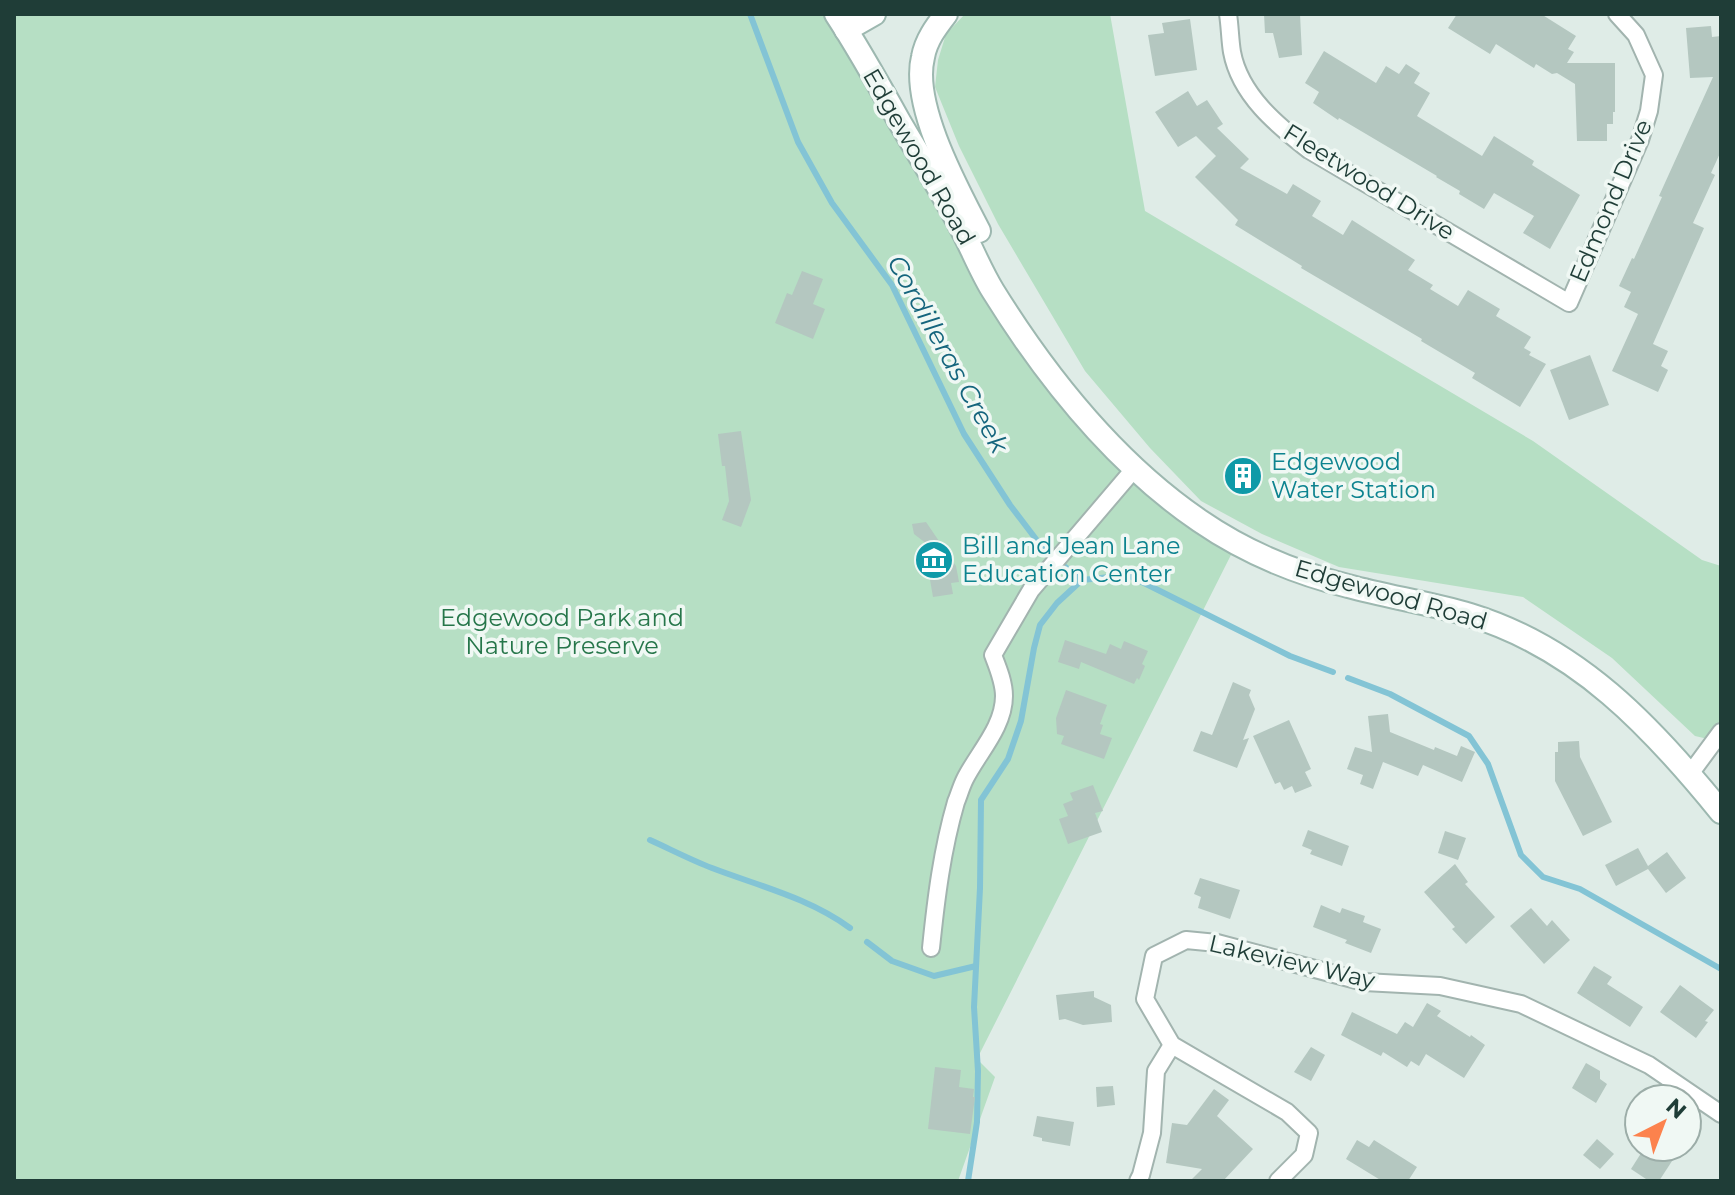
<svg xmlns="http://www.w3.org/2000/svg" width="1735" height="1195" font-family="Montserrat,sans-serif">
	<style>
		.green { fill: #b6dfc4 }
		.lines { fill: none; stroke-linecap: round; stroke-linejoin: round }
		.stream { stroke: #83c4d5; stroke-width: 6 }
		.building { fill: #b4c7c0 }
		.minor-casing { stroke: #a2b4af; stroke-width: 20 }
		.secondary-casing { stroke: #9db8b0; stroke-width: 26 }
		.minor { stroke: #fff; stroke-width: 16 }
		.secondary { stroke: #fff; stroke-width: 22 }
		.labels { text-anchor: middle; stroke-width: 7; stroke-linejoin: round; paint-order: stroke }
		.street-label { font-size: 24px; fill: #1f3d37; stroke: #f0f8f4 }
		.culture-label { font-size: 24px; fill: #0d838f; stroke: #f0f8f4; text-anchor: start }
		.park-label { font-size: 24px; fill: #26764a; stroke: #f0f8f4 }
		.water-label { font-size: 26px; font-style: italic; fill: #15657d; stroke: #f0f8f4 }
	</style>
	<rect width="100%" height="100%" fill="#dfece7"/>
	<g class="green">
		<polygon points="14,14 836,14 960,224 1096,429 1237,543 977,1059 995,1077 958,1181 14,1181"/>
		<polygon points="965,14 1110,14 1145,211 1533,441 1702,560 1721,566 1721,742 1695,736 1612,658 1523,597 1339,567 1262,534 1201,501 1150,448 1085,371 998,224 959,146 935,87 938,60 946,34"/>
	</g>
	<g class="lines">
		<g class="stream">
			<polyline points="750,14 798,142 832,203 892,285 964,434 1010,505 1045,551 1082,580 1128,575 1290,656 1333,672"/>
			<polyline points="1348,678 1390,694 1469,736 1488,764 1521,855 1543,877 1580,889 1721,969"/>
			<path d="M 650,840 C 670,849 691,860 712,868 C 759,886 809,898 850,928"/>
			<polyline points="867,942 892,961 934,976 976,966"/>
			<polyline points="968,1181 977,1122 978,1071 974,1007 980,888 981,800 1008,759 1021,721 1034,648 1040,625 1057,603 1082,580"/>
		</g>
	</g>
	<g class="building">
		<polygon points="1264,14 1300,14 1302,55 1279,58 1273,33 1265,33"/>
		<polygon points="1457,14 1541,14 1576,36 1568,49 1574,52 1567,63 1615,63 1615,112 1613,112 1613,124 1607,124 1607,141 1577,141 1575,84 1557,73 1552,74 1536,64 1534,68 1496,44 1490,54 1448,28"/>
		<polygon points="1190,19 1197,70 1155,76 1148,35 1164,33 1162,23"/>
		<polygon points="1711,26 1712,37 1721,36 1721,151 1711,173 1715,175 1693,223 1704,228 1653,344 1668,351 1661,366 1668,370 1658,392 1612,371 1638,314 1624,307 1631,292 1619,286 1632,258 1634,259 1662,197 1659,196 1713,77 1690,78 1686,28"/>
		<polygon points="1324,51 1376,83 1386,66 1399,74 1406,64 1420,73 1414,83 1430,93 1417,116 1482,156 1494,136 1534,161 1532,165 1580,195 1550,249 1523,233 1534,216 1527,212 1494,193 1484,209 1459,194 1460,191 1436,177 1437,176 1339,118 1338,120 1313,103 1319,92 1305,83"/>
		<polygon points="1188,91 1197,106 1207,100 1223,124 1217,128 1249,159 1240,168 1287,194 1293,184 1321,201 1312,216 1343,235 1352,220 1415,260 1408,270 1433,285 1430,289 1458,306 1468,290 1500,309 1496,316 1531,337 1524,348 1531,352 1529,355 1546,364 1520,407 1472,378 1475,373 1421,341 1422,339 1301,268 1302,266 1235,225 1238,220 1195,177 1216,156 1196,136 1178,147 1155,112"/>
		<polygon points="802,271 823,279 813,304 825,309 813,339 775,323 787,293 792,295"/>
		<polygon points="1590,355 1609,405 1569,420 1550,370"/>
		<polygon points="741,431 751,500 741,527 722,520 729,501 725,466 722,466 718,434"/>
		<polygon points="1240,467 1258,473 1253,489 1235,483"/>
		<polygon points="926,522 956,566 959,582 951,583 953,594 933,597 926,557 940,554 914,534 912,524"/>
		<polygon points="1065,640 1106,654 1110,644 1121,649 1124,641 1148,651 1142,664 1145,666 1139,680 1137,678 1134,684 1081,662 1079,669 1058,662"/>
		<polygon points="1233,682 1251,690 1249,695 1255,709 1243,740 1249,738 1237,768 1193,751 1201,731 1212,735"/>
		<polygon points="1066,690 1107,705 1100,724 1103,725 1100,734 1112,738 1104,759 1061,744 1064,736 1057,734 1056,718"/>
		<polygon points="1388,714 1390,732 1434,750 1435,747 1457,756 1461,746 1475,752 1462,782 1423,765 1418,776 1383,762 1373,789 1360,784 1363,775 1347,769 1355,747 1372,752 1368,716"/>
		<polygon points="1289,720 1311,769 1305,772 1312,786 1295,793 1292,786 1284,790 1280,782 1275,784 1253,736"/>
		<polygon points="1579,741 1580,757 1612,822 1583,836 1555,781 1555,752 1558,752 1558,742"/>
		<polygon points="1093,785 1103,811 1095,813 1102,832 1068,844 1059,819 1068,816 1063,804 1073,800 1070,793"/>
		<polygon points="1308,830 1349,846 1342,866 1310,854 1312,850 1302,846"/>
		<polygon points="1445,831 1466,838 1458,860 1438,853"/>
		<polygon points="1638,848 1648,866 1667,852 1686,878 1666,893 1648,869 1616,886 1605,865"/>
		<polygon points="1455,864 1468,882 1465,884 1495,917 1466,944 1452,929 1455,927 1424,892"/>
		<polygon points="1200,878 1240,890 1230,919 1198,908 1201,897 1194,894"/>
		<polygon points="1321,905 1340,913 1342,908 1365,916 1363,922 1381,929 1371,953 1345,943 1347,940 1313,927"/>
		<polygon points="1531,908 1547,926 1552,920 1570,940 1544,964 1510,926"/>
		<polygon points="1594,966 1612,977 1607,984 1643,1007 1630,1027 1577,993"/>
		<polygon points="1680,985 1714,1010 1705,1021 1708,1022 1696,1038 1660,1012"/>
		<polygon points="1094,991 1094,997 1111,1005 1112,1022 1083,1025 1065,1019 1059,1020 1056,995"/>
		<polygon points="1427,1003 1441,1011 1437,1016 1470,1037 1471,1035 1485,1045 1464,1078 1426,1054 1419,1066 1411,1061 1407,1067 1383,1052 1381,1056 1341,1035 1352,1012 1397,1034 1405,1022 1413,1027"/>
		<polygon points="1311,1047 1325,1055 1311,1081 1294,1072"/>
		<polygon points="1586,1063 1600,1071 1600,1079 1607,1084 1596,1103 1572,1088"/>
		<polygon points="935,1067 961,1070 959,1087 974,1089 973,1097 975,1097 970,1134 928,1129"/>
		<polygon points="1113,1086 1115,1105 1097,1107 1096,1087"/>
		<polygon points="1214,1089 1229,1100 1217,1116 1253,1149 1223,1181 1190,1181 1202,1169 1166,1163 1172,1123 1187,1125"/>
		<polygon points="1037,1116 1074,1122 1070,1146 1042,1141 1042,1138 1033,1136"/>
		<polygon points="1597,1139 1614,1154 1600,1169 1583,1155"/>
		<polygon points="1357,1140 1369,1147 1374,1140 1417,1167 1408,1181 1382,1181 1346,1159"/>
		<polygon points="1645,1147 1658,1147 1674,1158 1659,1181 1649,1181 1631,1169"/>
	</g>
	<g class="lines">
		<defs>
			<g id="minor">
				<path d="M 1228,14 C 1230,27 1230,40 1232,52 C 1240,95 1277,125 1309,150 L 1569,303 L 1640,140 L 1649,111 L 1654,75 L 1636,35 L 1617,14"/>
				<polyline points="1690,774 1721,732"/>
				<path d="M 931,948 C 936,899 942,850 956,802 C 959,795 961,787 965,779 C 978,753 1004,727 1004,696 C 1004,682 998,668 993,655 L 1031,590 L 1135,468"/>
				<polyline points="1138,1181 1141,1175 1152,1133 1156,1071 1172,1045"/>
				<polyline points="1278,1181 1304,1155 1309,1133 1287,1112 1172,1045 1145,999 1154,956 1186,940 1217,943 1364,982 1440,986 1521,1004 1649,1065 1721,1114"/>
			</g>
			<g id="secondary">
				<path d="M 836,14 C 859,49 879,85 899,121 C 919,155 940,189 959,224 C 971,246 980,270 993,291 C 1047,378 1115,463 1200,521 C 1245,552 1296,573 1348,586 C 1388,597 1430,603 1470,615 C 1578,648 1652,727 1721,812"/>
				<path d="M 946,14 C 936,27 926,40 923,57 C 911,105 957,188 979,231"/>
				<polyline points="846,30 874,14"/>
			</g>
		</defs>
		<use href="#minor" class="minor-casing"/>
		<use href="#secondary" class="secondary-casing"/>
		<use href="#minor" class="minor"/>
		<use href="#secondary" class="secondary"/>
	</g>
	<defs>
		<symbol id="building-disc" viewBox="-11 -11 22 22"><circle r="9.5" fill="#0f9aa8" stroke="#f0f8f4"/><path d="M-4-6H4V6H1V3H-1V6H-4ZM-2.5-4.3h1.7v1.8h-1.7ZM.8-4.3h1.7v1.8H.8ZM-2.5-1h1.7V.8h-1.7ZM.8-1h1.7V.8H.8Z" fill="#fff"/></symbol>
		<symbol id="museum-disc" viewBox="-11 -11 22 22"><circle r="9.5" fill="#0f9aa8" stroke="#f0f8f4"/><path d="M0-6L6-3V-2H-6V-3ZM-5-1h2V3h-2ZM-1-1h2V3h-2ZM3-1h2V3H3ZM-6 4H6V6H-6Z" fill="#fff"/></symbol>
	</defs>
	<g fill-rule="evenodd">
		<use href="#building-disc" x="1221" y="454" width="44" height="44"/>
		<use href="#museum-disc" x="912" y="538" width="44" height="44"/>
	</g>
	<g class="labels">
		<g class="street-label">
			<text transform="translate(919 157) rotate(60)" y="8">Edgewood Road</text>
			<text transform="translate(1369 182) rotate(32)" y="8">Fleetwood Drive</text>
			<text transform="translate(1611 201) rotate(-67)" y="8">Edmond Drive</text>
			<text transform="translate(1391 595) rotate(16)" y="8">Edgewood Road</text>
			<text transform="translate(1292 962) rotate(13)" y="8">Lakeview Way</text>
		</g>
		<g class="culture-label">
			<text x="1271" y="470">Edgewood<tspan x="1271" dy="28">Water Station</tspan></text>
			<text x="962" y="554">Bill and Jean Lane<tspan x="962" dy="28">Education Center</tspan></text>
		</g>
		<g class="park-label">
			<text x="562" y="626">Edgewood Park and<tspan x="562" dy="28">Nature Preserve</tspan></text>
		</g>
		<g class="water-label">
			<text transform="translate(948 354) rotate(61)" y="9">Cordilleras Creek</text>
		</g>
	</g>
	<rect width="1735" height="1195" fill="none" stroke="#1f3d37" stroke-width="32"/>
	<g transform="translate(1663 1123) rotate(42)"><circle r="38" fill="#f0f8f4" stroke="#9cada8" stroke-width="2"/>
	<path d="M0-6L14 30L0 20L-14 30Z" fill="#fc824d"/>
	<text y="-12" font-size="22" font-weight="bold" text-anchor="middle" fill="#1f3d37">N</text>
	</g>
</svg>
